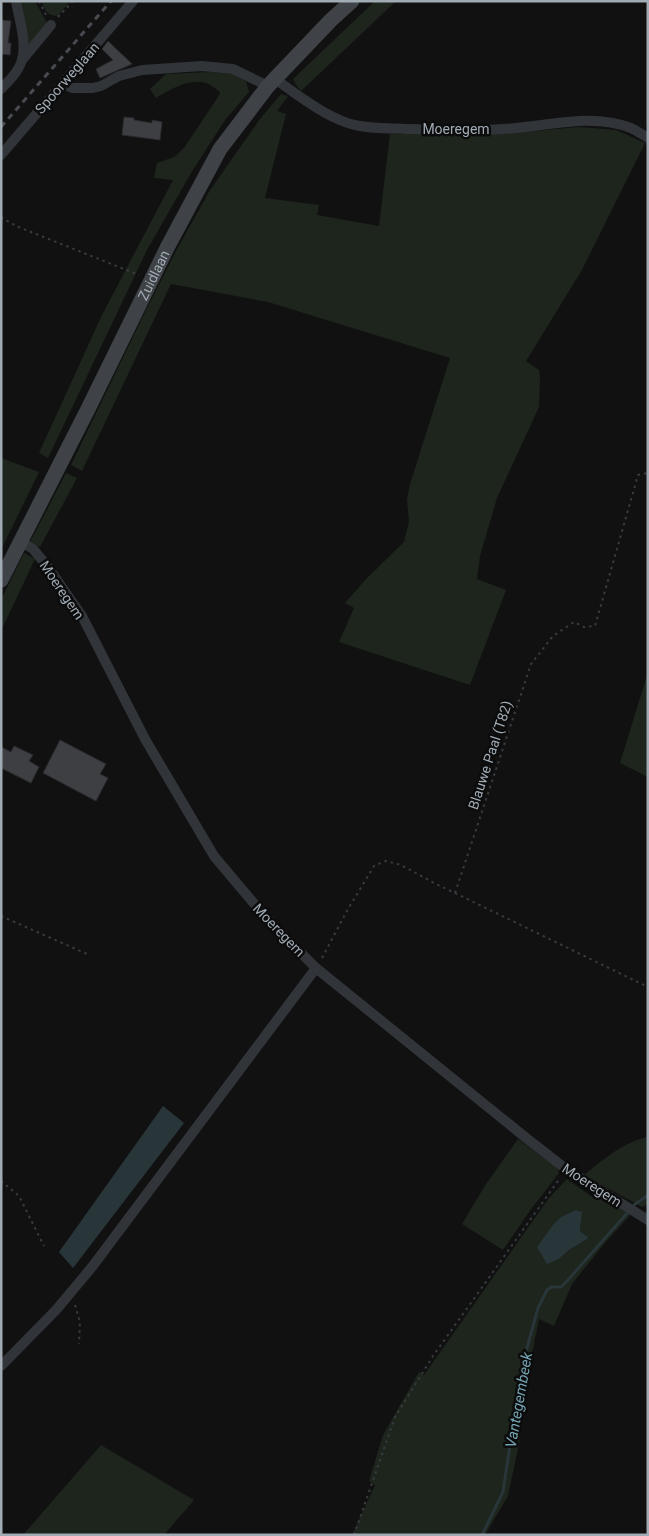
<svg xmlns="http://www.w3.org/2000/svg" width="649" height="1536" font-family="Roboto,sans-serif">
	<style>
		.green { fill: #1d251d; fill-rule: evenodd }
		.water { fill: #283539 }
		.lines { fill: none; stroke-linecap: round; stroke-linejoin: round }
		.stream { stroke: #283539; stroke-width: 3 }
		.building { fill: #3d3f42; stroke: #2a2b2e }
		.path { stroke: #373b3f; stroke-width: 2; stroke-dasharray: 2.5 4; stroke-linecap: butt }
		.minor { stroke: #313438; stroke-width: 10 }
		.secondary { stroke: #3f4348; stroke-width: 15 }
		.rail { stroke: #484c51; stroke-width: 3; stroke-dasharray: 6 5; stroke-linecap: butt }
		.labels { text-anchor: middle; stroke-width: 5; stroke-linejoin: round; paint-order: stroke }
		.street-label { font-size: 14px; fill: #a1abb4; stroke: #0c0c0d }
		.water-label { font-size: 15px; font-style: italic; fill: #74a4b3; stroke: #0c0c0d }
	</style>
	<rect width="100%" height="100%" fill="#111112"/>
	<g class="green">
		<polygon points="18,1 35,1 47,23 26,52"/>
		<path d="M 41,1 L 70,1 L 58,16 C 47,16 45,10 41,1 Z"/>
		<polygon points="375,1 396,1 301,91 296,85 293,79"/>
		<path d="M 210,72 L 234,74 L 246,81 L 249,92 L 225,120 L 191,173 L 147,250 L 48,458 L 39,453 L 102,315 L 173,180 L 154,178 L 157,163 L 174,157 L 184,148 L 218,97 L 220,92 C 216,89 211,85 206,83 C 189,78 170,90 156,98 L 150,89 L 166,74 Z"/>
		<polygon points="281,94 288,96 277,111 286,114 265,198 319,205 317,215 379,226 390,134 500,134 579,127 616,130 645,143 582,270 526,361 539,370 540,376 539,407 497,498 480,556 477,579 506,590 470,685 339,642 354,608 345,603 367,578 404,542 409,521 407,500 410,484 450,358 268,302 171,284 82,471 71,465 144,314 176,251 210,190 260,119"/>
		<polygon points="1,458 39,472 1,550"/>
		<polygon points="66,473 77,478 40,547 30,542"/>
		<polygon points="24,553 35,559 1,631 1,600"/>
		<polygon points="648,672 648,777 620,763"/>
		<path d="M 648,1137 L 648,1204 L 642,1207 L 584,1175 C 603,1160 623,1142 648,1137 Z"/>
		<polygon points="518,1139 557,1168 559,1173 529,1212 503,1250 462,1224 486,1184"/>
		<path d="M 567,1179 L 591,1196 L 606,1198 L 631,1214 L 604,1244 L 572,1284 L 554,1326 L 539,1319 L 523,1398 L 520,1439 L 508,1496 L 485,1535 L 352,1535 L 375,1485 L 369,1481 L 383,1435 L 419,1372 L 424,1375 L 549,1198 ZM 581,1220 L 580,1231 L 589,1238 L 569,1250 L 559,1259 Z"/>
		<polygon points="101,1445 194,1500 164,1535 23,1535"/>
	</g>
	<g class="water">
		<polygon points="163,1106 184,1123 73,1268 59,1252"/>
		<polygon points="576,1210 582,1212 580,1231 589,1238 569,1250 559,1259 547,1264 537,1247 553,1225 561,1217"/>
	</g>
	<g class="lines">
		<g class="stream">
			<polyline points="634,1205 648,1195"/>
			<polyline points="482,1535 503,1492 521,1370 538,1308 547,1290 551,1287 561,1287 567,1281 629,1211"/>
		</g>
	</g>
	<g class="building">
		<polygon points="1,20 11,21 8,43 11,43 10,55 1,54"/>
		<polygon points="108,41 132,64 100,78 96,69 113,60 102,49"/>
		<polygon points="124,117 134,118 134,120 152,123 152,120 162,122 160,140 122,135"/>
		<polygon points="60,740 106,764 100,774 108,778 96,801 43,773"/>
		<polygon points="14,746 33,755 29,761 39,767 31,783 1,768 1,747 11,752"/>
	</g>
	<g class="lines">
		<g class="path">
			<polyline points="39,1 47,17"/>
			<polyline points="58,17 73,1"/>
			<polyline points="1,217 16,226 139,275"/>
			<polyline points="455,893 648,987"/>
			<polyline points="1,916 87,954"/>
			<polyline points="322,958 348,909 374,866 386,861 401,865 436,884 455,893 531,664 553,636 574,622 584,627 595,626 638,475 648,473"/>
			<polyline points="1,1181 19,1196 44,1246"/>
			<polyline points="75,1305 80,1322 79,1344"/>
			<polyline points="354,1535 395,1417 433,1356 560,1178"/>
		</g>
		<g class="minor">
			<polyline points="22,60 51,25"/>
			<path d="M 274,78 C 297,95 332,122 360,126 C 376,129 393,128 409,129 C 441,130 472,131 504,129 C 546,127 590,112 631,128 C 637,131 643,135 648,138"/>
			<polyline points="62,84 73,88 93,88 101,86 119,76 142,70 202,66 233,69 268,86"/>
			<path d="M 1,89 C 9,81 19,71 22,60 C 27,42 19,19 16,1"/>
			<polyline points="1,155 133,1"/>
			<polyline points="20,541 33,549 48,567 82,616 145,739 214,856 240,887 269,921 316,968 530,1141 566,1169 648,1220"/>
			<polyline points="1,1366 56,1310 92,1267 316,968"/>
		</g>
		<path class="secondary" id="s1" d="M 1,580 L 88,409 L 168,246 L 220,149 L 268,86 L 331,20 L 352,1"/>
		<polyline class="rail" points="1,127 111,1"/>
	</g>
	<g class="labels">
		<g class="street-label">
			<text transform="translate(67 78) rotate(-49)" y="5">Spoorweglaan</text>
			<text x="456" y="134">Moeregem</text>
			<text dy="5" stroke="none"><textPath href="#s1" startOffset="341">Zuidlaan</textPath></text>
			<text transform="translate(62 590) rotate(56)" y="5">Moeregem</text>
			<text transform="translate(490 755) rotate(-72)" y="5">Blauwe Paal (T82)</text>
			<text transform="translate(279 930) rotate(46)" y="5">Moeregem</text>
			<text transform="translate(592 1185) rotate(33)" y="5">Moeregem</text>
		</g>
		<g class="water-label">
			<text transform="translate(519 1400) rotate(-80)" y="5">Vantegembeek</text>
		</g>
	</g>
	<rect width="649" height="1536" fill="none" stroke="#a1abb4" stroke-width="5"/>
</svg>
